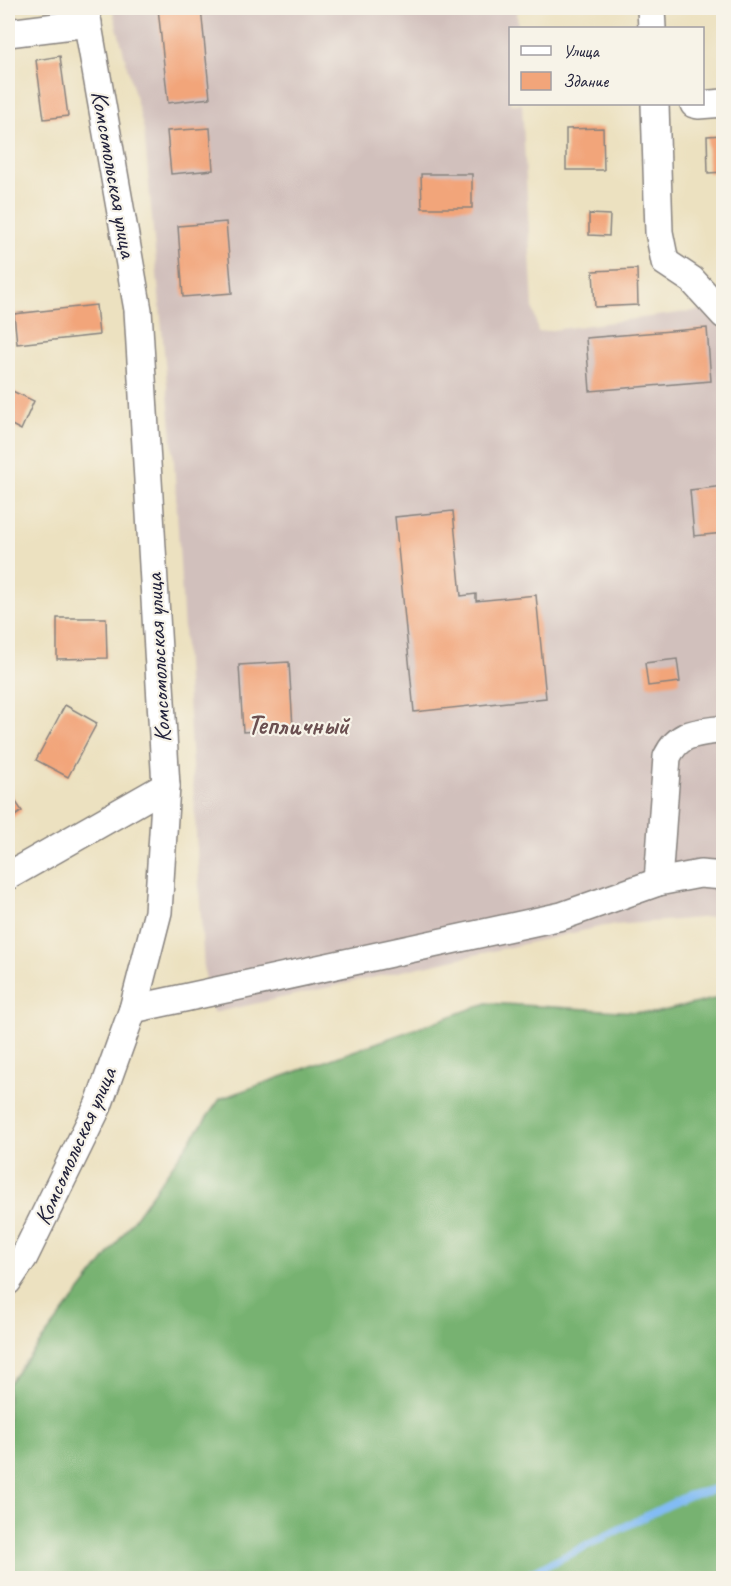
<svg xmlns="http://www.w3.org/2000/svg" width="731" height="1586" font-family="Caveat,sans-serif">
	<style>
		.industrial { fill: #d1c0bc }
		.forest { fill: #77b271; stroke: #4c6a56; stroke-width: 1.5 }
		.lines { fill: none; stroke-linecap: round; stroke-linejoin: round }
		.stream { stroke: #82bcf4; stroke-width: 8 }
		.building { fill: #f2a57a }
		.minor-casing { stroke: #87827e; stroke-width: 30 }
		.minor { stroke: #fff; stroke-width: 27 }
		.labels { text-anchor: middle; stroke-width: 4.5; stroke-linejoin: round; paint-order: stroke }
		.street-label { font-size: 24px; fill: #22223b; stroke: #f7f3e8 }
		.quarter-label { font-size: 27px; font-weight: bold; fill: #6b5051; stroke: #f7f3e8 }
	</style>
	<rect width="100%" height="100%" fill="#f7f3e8"/>
	<filter id="ink" filterUnits="userSpaceOnUse"><feTurbulence type="fractalNoise" baseFrequency=".0167" numOctaves="2"/><feDisplacementMap in="SourceGraphic" scale="12" xChannelSelector="R" yChannelSelector="G"/><feConvolveMatrix kernelMatrix="1 2 1 2 8 2 1 2 1" color-interpolation-filters="sRGB"/></filter>
	<filter id="wash" filterUnits="userSpaceOnUse"><feTurbulence type="fractalNoise" baseFrequency=".008" numOctaves="4" result="noise"/><feDisplacementMap in="SourceGraphic" scale="24" xChannelSelector="R" yChannelSelector="G"/><feGaussianBlur stdDeviation="1.35" result="paint"/><feColorMatrix in="noise" values="0 0 0 0 0 0 0 0 0 0 0 0 0 0 0 0 0 1.4 0 .05"/><feComposite in="paint" operator="in"/></filter>
	<g filter="url(#wash)">
		<rect width="100%" height="100%" fill="#ece1c0"/>
		<polygon class="industrial" points="112,8 517,8 518,28 510,28 510,104 522,104 533,307 538,332 708,309 723,330 723,916 604,926 213,1013 204,970 174,462 144,130"/>
		<polygon class="forest" points="723,997 723,1578 8,1578 8,1384 106,1258 220,1099 487,1003 654,1013"/>
		<g class="lines">
			<polyline class="stream" points="521,1578 687,1496 724,1487"/>
		</g>
		<g id="blocks">
			<g class="building">
				<polygon points="158,8 201,8 210,98 168,103"/>
				<polygon points="60,56 68,116 44,119 36,60"/>
				<polygon points="210,128 213,170 171,174 167,131"/>
				<polygon points="603,128 604,170 566,170 566,129"/>
				<polygon points="724,135 724,172 708,173 707,136"/>
				<polygon points="421,174 472,174 472,208 422,208"/>
				<polygon points="589,214 610,215 609,236 589,235"/>
				<polygon points="226,222 232,293 183,297 178,226"/>
				<polygon points="637,269 638,305 595,307 593,271"/>
				<polygon points="96,305 99,335 17,344 14,314"/>
				<polygon points="707,328 711,381 590,391 586,338"/>
				<polygon points="8,389 34,401 21,430 8,423"/>
				<polygon points="724,486 724,533 694,536 690,490"/>
				<polygon points="453,511 461,596 476,594 476,601 536,595 546,698 414,712 395,517"/>
				<polygon points="57,618 106,618 107,658 57,659"/>
				<polygon points="677,659 680,682 648,686 645,663"/>
				<polygon points="289,662 293,728 243,732 239,665"/>
				<polygon points="65,705 97,723 68,777 36,760"/>
				<polygon points="8,790 22,811 8,821"/>
			</g>
		</g>
	</g>
	<g filter="url(#ink)">
		<use href="#blocks" fill-opacity="0" stroke="#87827e" stroke-width="1.5"/>
		<g class="lines">
			<defs>
				<g id="minor">
					<polyline points="651,8 652,28"/>
					<polyline points="8,33 88,23"/>
					<polyline points="655,104 659,232 665,262 692,280 724,315"/>
					<polyline points="694,104 698,105 724,103"/>
					<polyline points="8,876 166,786"/>
					<path d="M 658,882 L 667,757 C 679,731 698,733 724,729"/>
					<polyline points="133,1009 562,916 658,882 700,874 724,876"/>
					<polyline points="8,1281 24,1257 98,1106 133,1009 158,912 166,786 138,310 85,8"/>
				</g>
			</defs>
			<use href="#minor" class="minor-casing"/>
			<use href="#minor" class="minor"/>
		</g>
	</g>
	<g class="labels">
		<g class="street-label">
			<text transform="translate(114 174) rotate(80)" y="8">Комсомольская улица</text>
			<text transform="translate(158 658) rotate(-93)" y="8">Комсомольская улица</text>
			<text transform="translate(75 1146) rotate(-66)" y="8">Комсомольская улица</text>
		</g>
		<g class="quarter-label">
			<text x="298" y="734">Тепличный</text>
		</g>
	</g>
	<rect width="731" height="1586" fill="none" stroke="#f7f3e8" stroke-width="30"/>
	<rect x="509" y="27" width="195" height="78" fill="#f7f3e8" stroke="#a29fa3" stroke-width="1.5"/>
	<rect x="521" y="46" width="30" height="9" fill="#ffffff" stroke="#a29fa3" stroke-width="1.5"/>
	<text x="563" y="57" font-size="18" fill="#22223b">Улица</text>
	<rect x="521" y="72" width="30" height="18" fill="#f2a57a" stroke="#a29fa3" stroke-width="1.5"/>
	<text x="563" y="87" font-size="18" fill="#22223b">Здание</text>
</svg>
